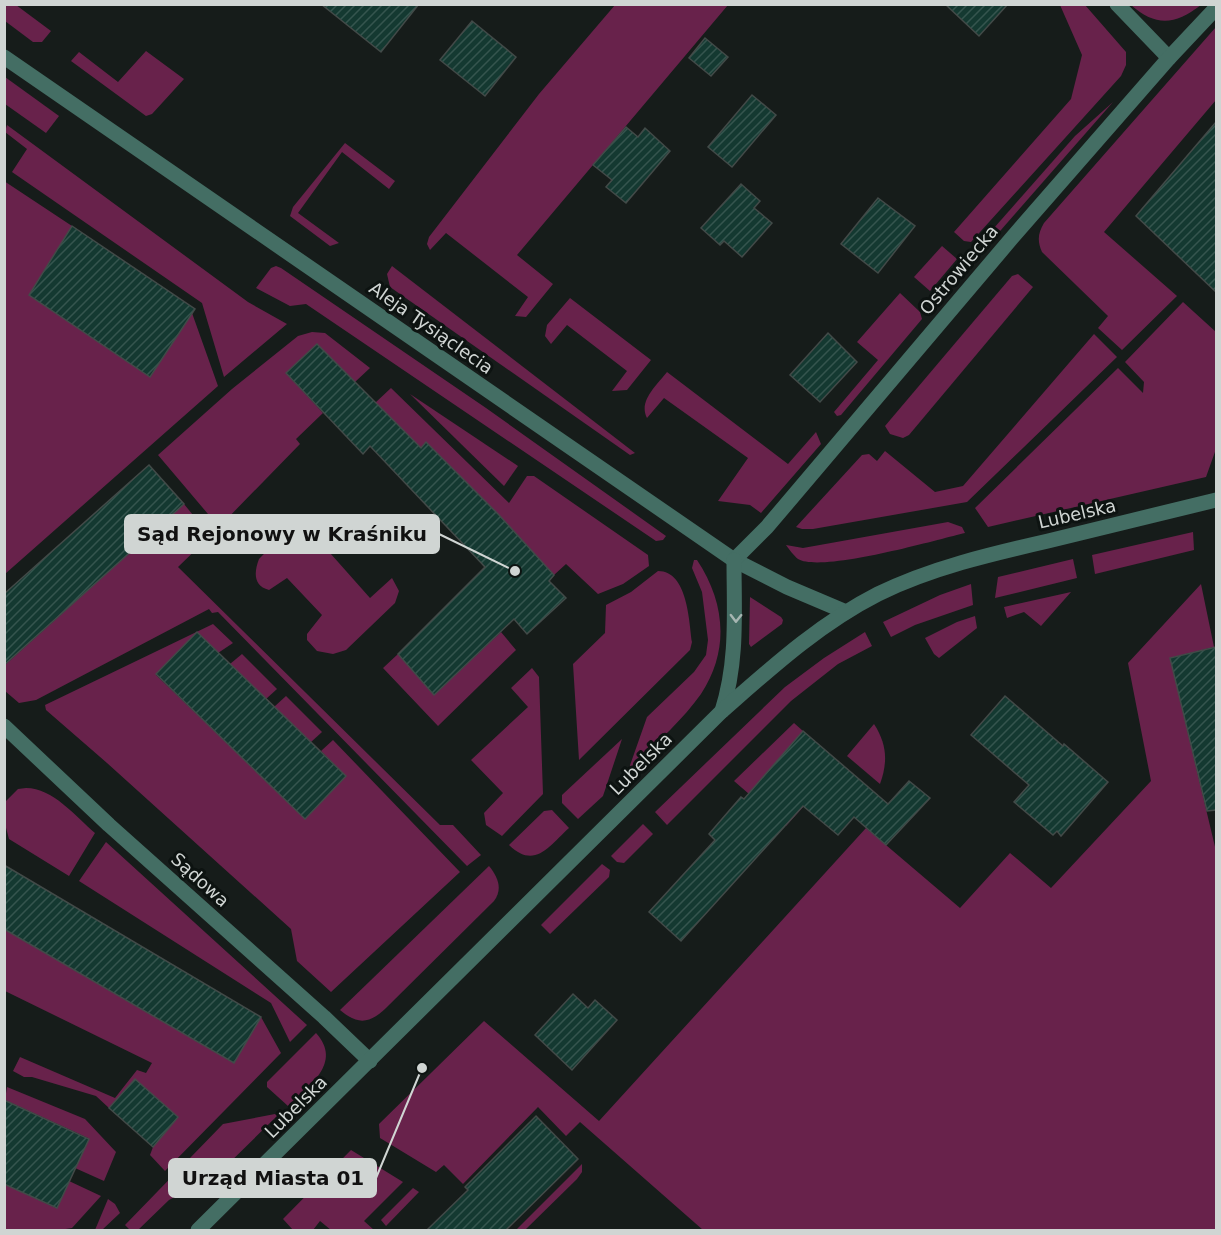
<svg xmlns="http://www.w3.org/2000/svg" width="1221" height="1235" font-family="'DejaVu Sans',sans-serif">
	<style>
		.green { fill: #68224b }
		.building { fill: url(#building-hatch); stroke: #424a48; stroke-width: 1.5 }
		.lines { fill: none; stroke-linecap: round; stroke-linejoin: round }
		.minor { stroke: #446e64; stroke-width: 15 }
		.oneway { stroke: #a6b6b2 }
		.labels { text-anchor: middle; stroke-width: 6; stroke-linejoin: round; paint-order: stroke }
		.street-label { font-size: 18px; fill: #d0d5d3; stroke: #0d1311 }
		.leader { fill: none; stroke: #d0d5d3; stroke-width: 2 }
		.callout-dot { fill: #d0d5d3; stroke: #0d1311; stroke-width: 2 }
		.callout { fill: #d0d5d3; stroke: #d0d5d3; stroke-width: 2 }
		.callout-label { font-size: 20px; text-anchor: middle; font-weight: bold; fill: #111 }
	</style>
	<defs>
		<pattern id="building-hatch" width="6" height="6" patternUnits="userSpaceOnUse" patternTransform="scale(1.5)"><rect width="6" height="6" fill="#143931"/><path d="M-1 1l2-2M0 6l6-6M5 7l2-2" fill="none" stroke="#35554e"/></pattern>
	</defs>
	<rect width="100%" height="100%" fill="#161c1a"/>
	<g class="green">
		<polygon points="5,4 16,5 51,31 42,42 33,42 5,21"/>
		<polygon points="615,5 728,5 517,255 553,284 526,317 515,316 528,297 446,233 430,250 427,244 429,237 539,94"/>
		<polygon points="1060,5 1085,5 1126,52 1126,65 1121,76 971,242 964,241 954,232 1071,99 1082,55"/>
		<path d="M 1131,5 L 1201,5 C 1175,25 1156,27 1131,5 Z"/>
		<path d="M 1216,27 L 1216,100 L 1104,232 L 1177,296 L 1122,350 L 1098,328 L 1108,316 L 1042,252 C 1037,241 1038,233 1044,223 Z"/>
		<polygon points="146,51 184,79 152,114 146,116 71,61 79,52 118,82"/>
		<polygon points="5,77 59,116 46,133 5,104"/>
		<polygon points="1113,102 987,246 979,245 1075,136"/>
		<polygon points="7,125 248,302 287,324 224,377 202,303 12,172 27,149 5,132"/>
		<polygon points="345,143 395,181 389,189 342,152 298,213 339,243 330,246 290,216 293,207"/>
		<polygon points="4,181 72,226 30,295 150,377 192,313 218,386 5,574"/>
		<polygon points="942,246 957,259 930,291 914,277"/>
		<polygon points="276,266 281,268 486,408 666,536 663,540 656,541 306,304 290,306 256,288 271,268"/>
		<polygon points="392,266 635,453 630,455 390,287 387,274"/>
		<polygon points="1018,274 1033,287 909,435 903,438 890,434 885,426 1012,276"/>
		<polygon points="900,293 920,312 922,319 841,415 837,416 834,412 878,360 857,342"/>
		<polygon points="570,298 651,360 627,390 612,391 627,371 567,325 551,344 545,336 547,325"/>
		<polygon points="1183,302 1216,332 1216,449 1206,477 988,527 975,508 1118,368 1143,393 1144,382 1125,362"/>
		<polygon points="312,332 325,333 370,368 355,382 317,345 286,373 323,413 296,439 300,444 219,527 158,455 232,389 298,336"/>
		<polygon points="1094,334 1117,357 967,502 813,529 802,529 796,527 862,455 869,454 877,461 885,451 935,492 963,486"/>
		<path d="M 667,372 L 788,464 L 816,432 L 821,444 L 761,513 L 750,505 L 718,501 L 748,458 L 664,398 L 647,418 C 638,401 657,385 667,372 Z"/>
		<polygon points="391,388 509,503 527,476 534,476 648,555 649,566 623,584 598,594 566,564 554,575 499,515 427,443 421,448 375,403"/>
		<polygon points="410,394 518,466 504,486"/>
		<polygon points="184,504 210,536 178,567 440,825 453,825 481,855 467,866 218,612 212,613 209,609 36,700 19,703 5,691 5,665"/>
		<path d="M 299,518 L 370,598 L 392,578 L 399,591 L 395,603 L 346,650 L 333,654 L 317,651 L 307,640 L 307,634 L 322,615 L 287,578 L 269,590 C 253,586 254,572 259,559 Z"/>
		<path d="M 948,522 L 962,527 L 965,533 C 936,540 821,573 798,559 C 794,556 789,549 786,545 L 803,548 Z"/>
		<polygon points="1193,532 1194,550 1095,574 1092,555"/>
		<polygon points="1073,559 1077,578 995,598 998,577"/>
		<path d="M 694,560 L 697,560 C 725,602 730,650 701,694 C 682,721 652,747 628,771 L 647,717 L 694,672 L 706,655 L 708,640 L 702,592 L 692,568 Z"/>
		<path d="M 658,571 C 688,571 689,622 692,642 L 690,650 L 579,760 L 573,664 L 605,633 L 606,605 L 631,592 Z"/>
		<polygon points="971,584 973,605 915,625 891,637 883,622 940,595"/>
		<polygon points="1201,584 1214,647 1170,658 1216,851 1216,1230 703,1230 580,1122 566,1136 538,1107 463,1184 444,1165 436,1172 380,1138 379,1124 484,1021 599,1121 866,828 960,908 1010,853 1051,888 1151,781 1128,663"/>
		<polygon points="1071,592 1041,626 1024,612 1007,618 1004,607"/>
		<polygon points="750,597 781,617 783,620 782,624 751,647 749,644"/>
		<polygon points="975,616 977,628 939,658 934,654 925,638 957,622"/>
		<polygon points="213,624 233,643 218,653 197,633 156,675 305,818 346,776 321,751 333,740 460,872 331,992 297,961 291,929 107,763 46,710 45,705"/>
		<polygon points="501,632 516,650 438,726 383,668 398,654 434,695"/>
		<polygon points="865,632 872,646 838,664 791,701 667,825 655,812 785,687 824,658"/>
		<polygon points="242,654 277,689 266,699 230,664"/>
		<polygon points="532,668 539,677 543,794 502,836 486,825 484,813 503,793 471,760 528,707 511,688"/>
		<polygon points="286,696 322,732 311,742 274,707"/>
		<polygon points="794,723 803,731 765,775 804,806 786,826 734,781"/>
		<path d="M 874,724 C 887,744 888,762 880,784 L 847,756 Z"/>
		<polygon points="622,739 603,796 578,819 562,803 562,795"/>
		<path d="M 26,788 C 53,788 75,816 95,833 L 69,876 L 9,839 L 5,824 L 5,802 L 18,789 Z"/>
		<path d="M 552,810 L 569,828 C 549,846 535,870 509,845 L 544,811 Z"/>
		<polygon points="643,824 653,834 624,863 617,862 611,856"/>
		<polygon points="106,842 307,1025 290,1042 271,1003 79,881"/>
		<polygon points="602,864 610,870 609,877 550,934 541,925"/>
		<path d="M 489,866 C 498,877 503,889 494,901 L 386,1008 C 369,1024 358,1025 340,1010 Z"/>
		<polygon points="5,929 234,1062 261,1017 281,1053 165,1171 150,1155 153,1147 178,1117 135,1080 109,1108 96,1096 32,1077 24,1077 13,1071 20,1057 115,1098 137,1070 146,1073 152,1063 5,991"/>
		<path d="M 316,1033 C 343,1063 309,1086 288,1106 L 267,1087 L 267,1082 Z"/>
		<polygon points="7,1087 85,1119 116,1152 104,1181 75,1168 88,1138 5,1100"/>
		<polygon points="275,1114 277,1116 219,1173 169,1200 138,1230 130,1230 125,1225 223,1124"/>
		<polygon points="351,1150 403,1182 364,1221 374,1230 331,1230 320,1221 313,1230 293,1230 283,1219"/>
		<polygon points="582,1164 582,1172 577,1179 525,1230 516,1230"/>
		<polygon points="69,1181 101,1196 72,1228 59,1230 5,1230 5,1184 56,1208"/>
		<polygon points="413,1188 419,1192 386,1226 381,1220"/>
		<polygon points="108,1199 115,1204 120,1213 102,1230 95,1230"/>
	</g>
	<g class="building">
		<polygon points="321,4 419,4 381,52"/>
		<polygon points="945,4 1008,4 979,36"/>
		<polygon points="472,21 516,57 485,96 440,60"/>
		<polygon points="705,38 728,57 711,76 689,58"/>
		<polygon points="752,95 776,115 732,167 708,147"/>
		<polygon points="1216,122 1216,292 1136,216"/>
		<polygon points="626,127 638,137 645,128 670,151 626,203 606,187 612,180 593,165"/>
		<polygon points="741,184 760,201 754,208 772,223 742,257 724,241 720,245 701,228"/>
		<polygon points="878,198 915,226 878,273 841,244"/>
		<polygon points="72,226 195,309 150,377 29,295"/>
		<polygon points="828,333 857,362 820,402 790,375"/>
		<polygon points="317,344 421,448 426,442 499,515 554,575 549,581 566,598 527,634 514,619 434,695 398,654 485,567 370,446 363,454 286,373"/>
		<polygon points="149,465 184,504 4,665 4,594"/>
		<polygon points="197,632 346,776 305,819 156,674"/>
		<polygon points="1216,647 1216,810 1207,811 1170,658"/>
		<polygon points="1005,696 1063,746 1064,744 1108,782 1061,836 1057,831 1053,835 1014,802 1029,785 971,735"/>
		<polygon points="803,731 888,804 909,781 930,798 886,845 854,817 838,835 803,806 681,941 649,912 715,840 709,834 741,797 744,799"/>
		<polygon points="4,865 261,1017 234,1063 4,929"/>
		<polygon points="573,994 588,1008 595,1000 617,1020 572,1070 535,1035"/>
		<polygon points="135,1079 178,1117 153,1147 109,1108"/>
		<polygon points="4,1100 89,1139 57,1208 4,1184"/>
		<polygon points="536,1116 578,1159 506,1230 427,1230 468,1190 465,1187"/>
	</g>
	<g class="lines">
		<g class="minor">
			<polyline points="1117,4 1169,58"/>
			<polyline points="4,57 734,560 787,587 846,612"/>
			<polyline points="734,560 767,527 1011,239 1169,58 1216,8"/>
			<path d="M 722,711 C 738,661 734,612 734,560"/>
			<polyline points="4,726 109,825 324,1017 370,1061"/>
			<path d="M 198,1230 L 722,711 C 771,668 819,624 878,594 C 931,568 991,554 1048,541 C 1104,527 1160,514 1216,500"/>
		</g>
	</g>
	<defs><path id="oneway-chevron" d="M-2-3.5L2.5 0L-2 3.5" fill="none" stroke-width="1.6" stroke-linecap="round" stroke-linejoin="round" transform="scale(1.5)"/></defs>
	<use class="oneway" href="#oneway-chevron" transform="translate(736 618) rotate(91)"/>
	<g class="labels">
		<g class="street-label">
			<text transform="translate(959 270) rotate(-50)" y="6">Ostrowiecka</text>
			<text transform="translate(431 328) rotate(35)" y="6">Aleja Tysiąclecia</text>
			<text transform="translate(1077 514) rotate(-13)" y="6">Lubelska</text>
			<text transform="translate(641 764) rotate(-45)" y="6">Lubelska</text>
			<text transform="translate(200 880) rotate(42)" y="6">Sądowa</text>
			<text transform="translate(296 1107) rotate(-45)" y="6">Lubelska</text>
		</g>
	</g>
	<path class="leader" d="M515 571L439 534M422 1068L376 1178"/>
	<g class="callout-dot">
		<circle cx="515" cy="571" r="6"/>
		<circle cx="422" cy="1068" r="6"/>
	</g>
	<g class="callout">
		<rect x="125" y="515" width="314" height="38" rx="6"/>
		<rect x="169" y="1159" width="207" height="38" rx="6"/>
	</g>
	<g class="callout-label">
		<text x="282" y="541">Sąd Rejonowy w Kraśniku</text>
		<text x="273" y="1185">Urząd Miasta 01</text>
	</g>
	<rect width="1221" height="1235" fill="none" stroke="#d0d5d3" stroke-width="12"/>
</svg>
